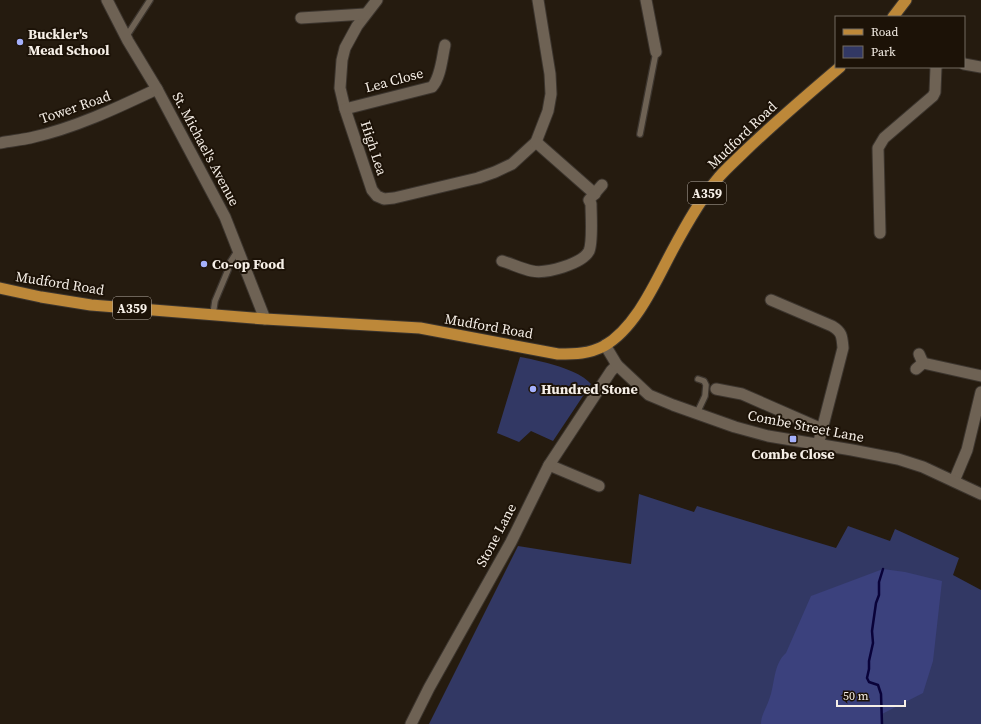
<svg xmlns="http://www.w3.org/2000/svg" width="981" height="724" font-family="'Source Serif 4',serif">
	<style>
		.green { fill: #323864 }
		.forest { fill: #3b417d }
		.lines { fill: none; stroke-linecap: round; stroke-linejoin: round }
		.stream { stroke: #090239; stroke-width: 2.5 }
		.service-casing { stroke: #3c352e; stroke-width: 8 }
		.minor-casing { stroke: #3c352e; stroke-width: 13 }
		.tertiary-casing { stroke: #3c352e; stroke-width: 13 }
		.primary-casing { stroke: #3c352e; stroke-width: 13 }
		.service { stroke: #6e6254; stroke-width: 5.5 }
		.minor { stroke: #6e6254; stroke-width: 11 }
		.tertiary { stroke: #6e6254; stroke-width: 11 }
		.primary { stroke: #bd8839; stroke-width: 11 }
		.poi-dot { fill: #a5b1fc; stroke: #1c1207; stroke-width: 1.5 }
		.labels { text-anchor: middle; stroke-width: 4; stroke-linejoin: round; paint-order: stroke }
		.shield { fill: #1c1207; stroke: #b5ada4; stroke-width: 1 }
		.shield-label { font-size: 13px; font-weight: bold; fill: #f6efe7 }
		.poi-label { font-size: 14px; font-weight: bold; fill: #f6efe7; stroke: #1c1207; text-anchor: start }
		.street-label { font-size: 14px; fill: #f6efe7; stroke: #1c1207 }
	</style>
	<rect width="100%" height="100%" fill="#251b0f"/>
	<g class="green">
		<path d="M 520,357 C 537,360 567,367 581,376 C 585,378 588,381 591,384 L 553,441 L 531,431 L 519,442 L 497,433 Z"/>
		<polygon points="639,494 694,512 697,506 836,548 848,526 890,541 895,529 959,558 953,575 981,590 981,724 429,724 518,546 631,564"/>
	</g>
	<path class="forest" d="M 883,569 L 905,572 L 942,581 L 933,661 L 923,693 L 882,714 L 882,724 L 761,724 C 761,715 766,709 769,700 C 775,685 773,664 786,653 L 811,596 Z"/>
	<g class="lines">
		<polyline class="stream" points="882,724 881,694 878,685 869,682 867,678 869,669 869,661 873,643 872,631 876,603 879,595 879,582 883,569"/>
		<defs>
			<g id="service">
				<polyline points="126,37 150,0"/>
				<polyline points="640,134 656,52"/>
				<polyline points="213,314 215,301 228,270 229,264 238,250"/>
				<polyline points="697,413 705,396 706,385 704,381 698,379"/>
			</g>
			<g id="minor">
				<polyline points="377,0 357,26 345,48 342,60 340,88 345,109 372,190 377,196 384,199 394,198 478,178 495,172 512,164 536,142 548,111 551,94 550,74 538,0"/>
				<polyline points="646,0 656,52"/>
				<polyline points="301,18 365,14"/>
				<polyline points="964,64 981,67"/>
				<path d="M 345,109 L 432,87 C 441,77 442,57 445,45"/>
				<polyline points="536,142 595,194"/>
				<path d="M 0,143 C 10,141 20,140 30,138 C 75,128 117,108 157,89"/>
				<polyline points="880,233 878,148 884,138 933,96 935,92 936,67"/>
				<path d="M 502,261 C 512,264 522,269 532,271 C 546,274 582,264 589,251 C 593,242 591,215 591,204 L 589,200 L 602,185"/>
				<path d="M 771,300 L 832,326 C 842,332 842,336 843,348 L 818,445"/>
				<polyline points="923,363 981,376"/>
				<polyline points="916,369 923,363 919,354"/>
				<polyline points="716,389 742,394 822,429"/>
				<polyline points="549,465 599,486"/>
				<polyline points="954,481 967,450 981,392"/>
				<polyline points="411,724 429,688 511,542 549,465 611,371 617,365"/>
			</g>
			<g id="tertiary">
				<polyline points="107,0 128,41 157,89 225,217 265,319"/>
				<polyline points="605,345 617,365 649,395 673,405 735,427 768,436 852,450 898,459 923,467 981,494"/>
			</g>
			<g id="primary">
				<polyline points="893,17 906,0"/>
				<path d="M 0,288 L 41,297 L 91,305 L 265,319 L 420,328 L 558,354 C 575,354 589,354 604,346 C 636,328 656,281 672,251 C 686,225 701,198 719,177 C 727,168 735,161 743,153 C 774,123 807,95 840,67"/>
			</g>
		</defs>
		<use href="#service" class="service-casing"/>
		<use href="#minor" class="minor-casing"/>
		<use href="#tertiary" class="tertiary-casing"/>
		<use href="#primary" class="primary-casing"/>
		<use href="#service" class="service"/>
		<use href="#minor" class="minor"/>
		<use href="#tertiary" class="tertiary"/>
		<use href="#primary" class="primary"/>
	</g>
	<g class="poi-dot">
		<circle cx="20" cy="42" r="4"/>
		<circle cx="204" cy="264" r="4"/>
		<circle cx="533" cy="389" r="4"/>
		<rect x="789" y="435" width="8" height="8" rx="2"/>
	</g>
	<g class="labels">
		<g class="shield">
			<rect x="688" y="182" width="38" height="22" rx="3"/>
			<rect x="113" y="297" width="38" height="22" rx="3"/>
		</g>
		<g class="shield-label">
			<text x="707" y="198">A359</text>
			<text x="132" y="313">A359</text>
		</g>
		<g class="poi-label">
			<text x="28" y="39">Buckler's<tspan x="28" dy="16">Mead School</tspan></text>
			<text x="212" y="269">Co-op Food</text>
			<text x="541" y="394">Hundred Stone</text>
			<text x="793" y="459" text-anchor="middle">Combe Close</text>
		</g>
		<g class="street-label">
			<text transform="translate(394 80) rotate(-15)" y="5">Lea Close</text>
			<text transform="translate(75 107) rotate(-19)" y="5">Tower Road</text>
			<text transform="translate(742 135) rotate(-44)" y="5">Mudford Road</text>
			<text transform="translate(374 148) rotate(72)" y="5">High Lea</text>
			<text transform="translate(206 149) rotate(62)" y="5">St. Michael's Avenue</text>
			<text transform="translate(60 283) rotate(9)" y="5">Mudford Road</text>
			<text transform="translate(489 326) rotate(10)" y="5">Mudford Road</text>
			<text transform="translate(806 426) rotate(11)" y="5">Combe Street Lane</text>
			<text transform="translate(496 535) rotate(-62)" y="5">Stone Lane</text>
		</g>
	</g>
	<rect x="835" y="16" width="130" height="52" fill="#1c1207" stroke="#736a61"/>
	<rect x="843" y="29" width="20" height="6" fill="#bd8839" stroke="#736a61"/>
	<text x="871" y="36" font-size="12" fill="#f6efe7">Road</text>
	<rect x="843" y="46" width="20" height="12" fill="#323864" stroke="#736a61"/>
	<text x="871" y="56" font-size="12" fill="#f6efe7">Park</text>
	<path d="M837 700v6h68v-6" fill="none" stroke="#f6efe7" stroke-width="2"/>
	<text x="843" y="700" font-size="12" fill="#f6efe7" stroke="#1c1207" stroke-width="3" paint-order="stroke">50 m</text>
</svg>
